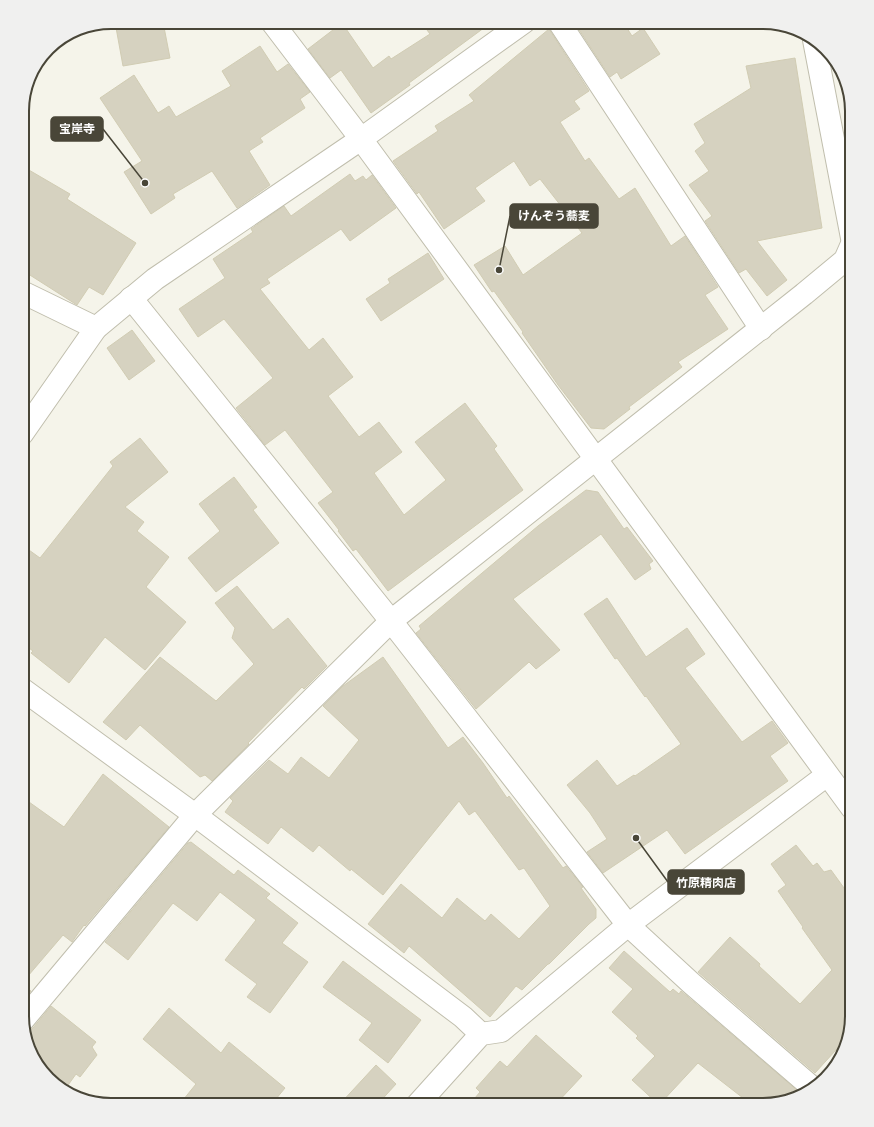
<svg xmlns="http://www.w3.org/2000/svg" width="874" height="1127" font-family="Mulish,'Noto Sans JP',sans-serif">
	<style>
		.building { fill: #d6d2c0; stroke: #d1ccb3 }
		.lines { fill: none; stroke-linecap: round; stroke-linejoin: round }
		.minor-casing { stroke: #c0bead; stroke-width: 24 }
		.minor { stroke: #fff; stroke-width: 22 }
		.rim { fill: none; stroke: #494638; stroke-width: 2 }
		.leader { fill: none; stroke: #494638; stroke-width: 1.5 }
		.callout-dot { fill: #494638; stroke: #fff; stroke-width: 1.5 }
		.callout { fill: #494638; stroke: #494638; stroke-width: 1.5 }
		.callout-label { font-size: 12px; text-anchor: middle; font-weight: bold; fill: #fff }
	</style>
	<rect width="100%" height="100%" fill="#f5f4ea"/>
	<g class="building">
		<polygon points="115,22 163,22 170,58 123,66"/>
		<polygon points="421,22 492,22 409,83 410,85 371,113 341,70 330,78 308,49 342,23 373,68 389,56 391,59 430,34"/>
		<polygon points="574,22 623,22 632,36 643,28 660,54 621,79 617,72 610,77"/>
		<polygon points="549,29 589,91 574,101 580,109 560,122 585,161 589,158 619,199 635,188 671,246 685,236 718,287 705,295 728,329 678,362 682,367 629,407 630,409 604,429 591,428 558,385 522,333 523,332 494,291 492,292 474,265 505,246 523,275 582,233 540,179 530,186 514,161 475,188 485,201 444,229 419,192 417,194 393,161 438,131 435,126 474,101 469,95"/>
		<polygon points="260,46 277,72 288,64 310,92 300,99 305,108 260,138 263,142 249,151 270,185 237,208 212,171 173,194 175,198 151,214 124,172 142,161 100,98 134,75 158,113 169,106 176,117 231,86 222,71"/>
		<polygon points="795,58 822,228 757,241 787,280 767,296 746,269 739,273 705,221 712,216 689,185 709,171 695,151 705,143 694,124 751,88 746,66"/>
		<polygon points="22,166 70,194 67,199 136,243 103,295 89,287 77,305 22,270"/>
		<polygon points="350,174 355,181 363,176 366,180 372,175 396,208 350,241 341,229 267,279 270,283 260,289 309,350 323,338 353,377 328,396 359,437 379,422 402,452 374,473 404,515 446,480 415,442 465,403 497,446 494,449 523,490 388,591 356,549 353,551 338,531 339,530 318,503 333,492 285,430 265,445 236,408 273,378 224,319 198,337 179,309 225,278 213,259 253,232 251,229 284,206 291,216"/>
		<polygon points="428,253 444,279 381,321 366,299 390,283 388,279"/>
		<polygon points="132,330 155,361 129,380 107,348"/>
		<polygon points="140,438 168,472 125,507 144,522 137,531 169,557 146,587 186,622 145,670 105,637 69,683 31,653 33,651 22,643 22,545 40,558 113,466 110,462"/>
		<polygon points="234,477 257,507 253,510 279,543 216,592 188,558 220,531 199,504"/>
		<polygon points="586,490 598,492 624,529 627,527 653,561 649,564 651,569 635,580 601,534 513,599 560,650 536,669 529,662 476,709 416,633 421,629 419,626 538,526"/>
		<polygon points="237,586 273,630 288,618 327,666 304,689 302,687 248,743 249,744 212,781 205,775 200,777 140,725 126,740 103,722 160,657 216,701 254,664 232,638 235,628 215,603"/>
		<polygon points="607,598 646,657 687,628 705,654 685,668 742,742 772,721 788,743 770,756 788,781 685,854 667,830 603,873 587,852 607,839 590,813 567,785 597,760 617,786 634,775 635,776 681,744 646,696 645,697 617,658 615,659 584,614"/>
		<polygon points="383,657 448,748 463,737 483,763 507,798 509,796 563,868 566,866 583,887 581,888 596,909 596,918 589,924 549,964 548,964 522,990 516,986 490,1017 409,946 404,953 368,924 401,884 442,918 457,898 485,921 491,914 519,939 550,906 524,868 519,870 475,811 469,815 459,801 383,895 351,869 350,871 319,845 313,852 281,827 268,844 225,812 233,801 230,798 269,760 288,774 301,757 329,778 359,740 323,706 343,686"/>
		<polygon points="103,774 169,827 85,926 84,925 72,942 63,935 22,983 22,797 64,827"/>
		<polygon points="191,842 234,875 238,870 270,894 266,898 298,923 282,943 308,962 270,1013 247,997 257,984 225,960 256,920 220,892 197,921 173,903 128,960 105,942 188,843"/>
		<polygon points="796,845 813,866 817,863 824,872 831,870 852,899 852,1017 846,1039 815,1073 698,972 730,937 760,964 759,966 800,1004 832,970 802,928 803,927 778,891 786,885 771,864"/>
		<polygon points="624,951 670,992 673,989 679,994 681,991 799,1092 796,1095 764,1105 752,1105 698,1063 659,1105 632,1080 655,1056 636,1038 638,1036 612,1012 633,989 609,968"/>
		<polygon points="343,961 421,1020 388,1063 359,1040 372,1023 323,987"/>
		<polygon points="22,984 31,991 22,1002"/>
		<polygon points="51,1006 96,1042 92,1047 97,1055 80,1077 76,1074 66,1088 37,1065 27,1032 33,1028"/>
		<polygon points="169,1008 221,1053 229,1042 285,1088 271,1105 179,1105 196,1084 143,1039"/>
		<polygon points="536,1035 582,1076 555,1105 469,1105 480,1092 476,1088 500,1061 507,1067"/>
		<polygon points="376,1065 396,1084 377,1105 339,1105"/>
	</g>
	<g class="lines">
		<defs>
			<g id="minor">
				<polyline points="272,22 361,139 852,808"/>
				<polyline points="559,22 761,329"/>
				<polyline points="814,40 852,238"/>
				<polyline points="22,292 96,328"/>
				<polyline points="131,298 391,621 628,925 691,983 814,1089"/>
				<polyline points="22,434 96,328 155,279 361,139 524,22"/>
				<polyline points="22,689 195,815 463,1017 481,1034"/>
				<polyline points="23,1020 195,815 391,621 804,294 845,260 852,244"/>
				<polyline points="417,1105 481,1034 501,1031 628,925 827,775"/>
			</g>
		</defs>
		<use href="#minor" class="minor-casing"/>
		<use href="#minor" class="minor"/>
	</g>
	<path d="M0 0H874V1127H0ZM111 29H763A82 82 0 0 1 845 111V1016A82 82 0 0 1 763 1098H111A82 82 0 0 1 29 1016V111A82 82 0 0 1 111 29Z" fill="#f0f0ef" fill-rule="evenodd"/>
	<path class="rim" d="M111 29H763A82 82 0 0 1 845 111V1016A82 82 0 0 1 763 1098H111A82 82 0 0 1 29 1016V111A82 82 0 0 1 111 29Z"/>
	<path class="leader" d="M145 183L103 129M499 270L510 216M636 838L668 882"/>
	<g class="callout-dot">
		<circle cx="145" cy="183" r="4"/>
		<circle cx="499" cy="270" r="4"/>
		<circle cx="636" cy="838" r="4"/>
	</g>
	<g class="callout">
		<rect x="51" y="117" width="52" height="24" rx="4"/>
		<rect x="510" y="204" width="88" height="24" rx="4"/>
		<rect x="668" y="870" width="76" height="24" rx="4"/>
	</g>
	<g class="callout-label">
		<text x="77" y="133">宝岸寺</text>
		<text x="554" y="220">けんぞう蕎麦</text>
		<text x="706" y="887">竹原精肉店</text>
	</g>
</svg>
